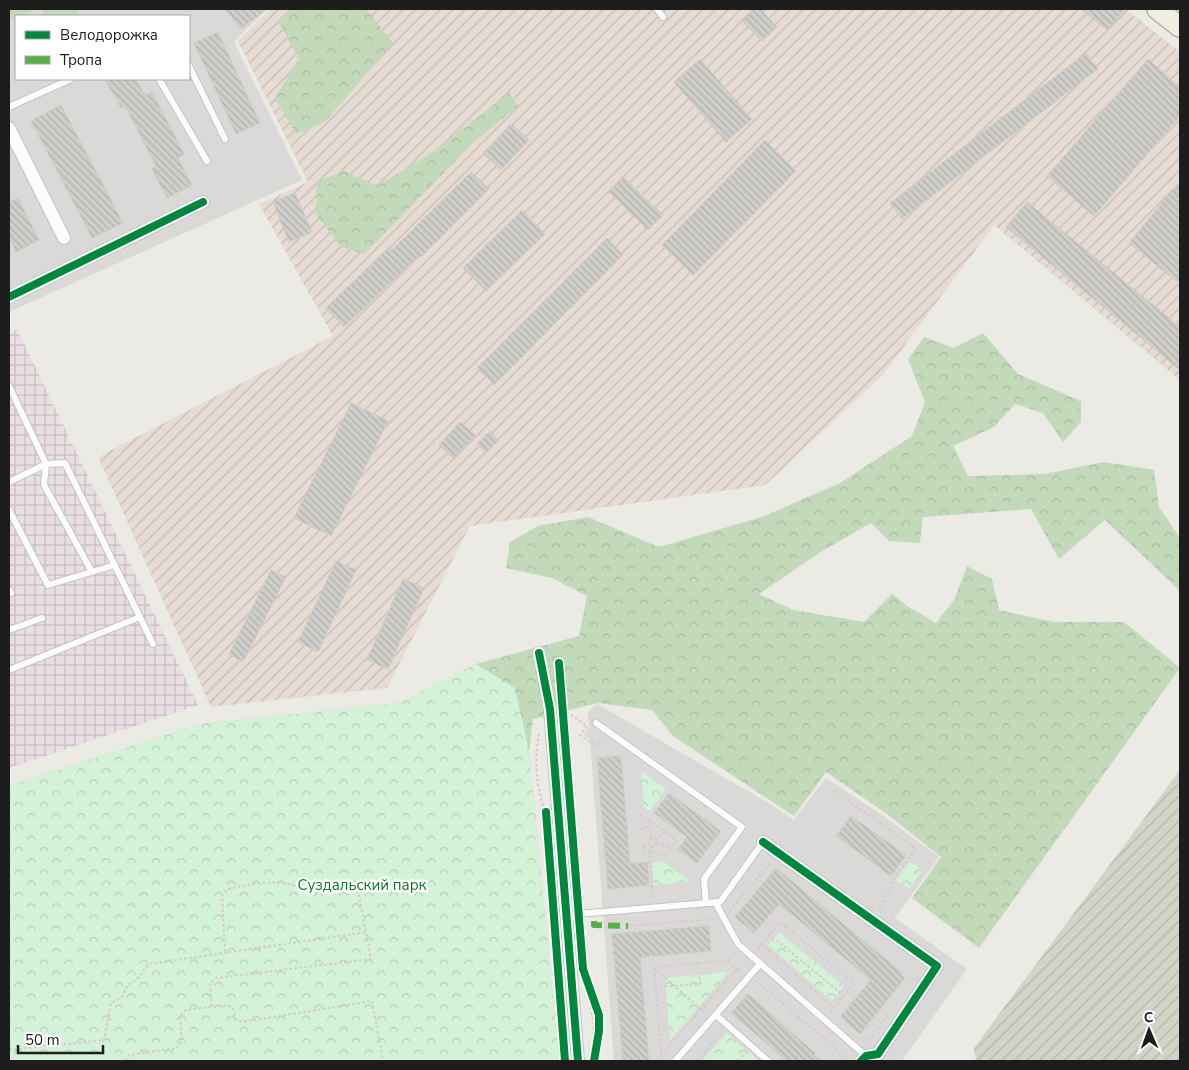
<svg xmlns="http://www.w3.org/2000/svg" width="1189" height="1070" font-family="'Nunito Sans',sans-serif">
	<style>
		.residential { fill: #dad9d7; fill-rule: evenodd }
		.industrial { fill: url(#industrial-grid) }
		.military { fill: url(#military-furrows) }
		.construction { fill: url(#construction-furrows) }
		.forest { fill: url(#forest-crowns) }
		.park { fill: url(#park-crowns) }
		.building { fill: url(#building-back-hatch); stroke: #ceccc6 }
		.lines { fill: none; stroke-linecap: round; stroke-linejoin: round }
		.lane-casing { stroke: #c4c4c1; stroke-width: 8 }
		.street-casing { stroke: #c4c4c1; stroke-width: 14 }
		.primary-casing { stroke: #a19b82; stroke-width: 22 }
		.path { stroke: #d5c9c6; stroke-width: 2; stroke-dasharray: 2.5 2.5; stroke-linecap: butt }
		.lane { stroke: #fcfcfb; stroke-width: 6 }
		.street { stroke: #fcfcfb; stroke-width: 12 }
		.primary { stroke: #f0ede3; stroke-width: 20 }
		.quiet { stroke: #55b145; stroke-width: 6; stroke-dasharray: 12 6; stroke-linecap: butt }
		.cycleway-casing { stroke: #fff; stroke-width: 11 }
		.cycleway { stroke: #00873e; stroke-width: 8 }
		.labels { text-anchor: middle; stroke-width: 5; stroke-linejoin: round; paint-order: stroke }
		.park-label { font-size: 15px; fill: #0c7924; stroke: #fff }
	</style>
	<defs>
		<pattern id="industrial-grid" width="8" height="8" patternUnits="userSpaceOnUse" patternTransform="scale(1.25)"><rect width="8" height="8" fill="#e9dee3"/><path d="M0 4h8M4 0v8" fill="none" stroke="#c7bec2"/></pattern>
		<pattern id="military-furrows" width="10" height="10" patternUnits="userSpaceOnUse" patternTransform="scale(1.25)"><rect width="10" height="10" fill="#e6dcd4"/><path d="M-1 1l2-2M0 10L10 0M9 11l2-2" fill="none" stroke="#c5bcb6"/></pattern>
		<pattern id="construction-furrows" width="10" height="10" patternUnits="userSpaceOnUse" patternTransform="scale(1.25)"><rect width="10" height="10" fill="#d3d4c7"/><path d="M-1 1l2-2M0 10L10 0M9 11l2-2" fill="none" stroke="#b5b6aa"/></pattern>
		<pattern id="forest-crowns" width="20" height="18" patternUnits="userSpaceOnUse" patternTransform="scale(1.25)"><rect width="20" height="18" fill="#c2daba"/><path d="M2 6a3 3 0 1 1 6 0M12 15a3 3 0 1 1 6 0" fill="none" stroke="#a6bb9f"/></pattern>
		<pattern id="park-crowns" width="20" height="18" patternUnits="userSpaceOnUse" patternTransform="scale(1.25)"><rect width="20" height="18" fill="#d3f2d7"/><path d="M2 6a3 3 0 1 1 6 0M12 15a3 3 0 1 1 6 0" fill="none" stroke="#b5cfb8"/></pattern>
		<pattern id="building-back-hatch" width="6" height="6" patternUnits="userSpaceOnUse" patternTransform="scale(1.25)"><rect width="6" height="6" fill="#d0ceca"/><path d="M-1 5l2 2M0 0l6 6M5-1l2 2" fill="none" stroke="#b2b0ad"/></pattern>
	</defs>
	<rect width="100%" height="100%" fill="#ebeae5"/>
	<g class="residential">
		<path d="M 9,9 L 267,9 L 234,42 L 302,180 L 9,312 ZM 16,16 L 189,16 L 189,79 L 16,79 Z"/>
		<polygon points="597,704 772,805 793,820 826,778 885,817 939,857 895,918 967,969 902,1061 614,1061 590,739 583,734 589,728 588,712"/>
	</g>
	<polygon class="industrial" points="17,329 198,705 9,768 9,334"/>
	<polygon class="military" points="271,9 1126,9 1180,52 1180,380 994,225 882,376 765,485 470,526 387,688 211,707 98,457 333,336 259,204 308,182 238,41"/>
	<polygon class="construction" points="1180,770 1180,1061 976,1061 974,1048"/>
	<g class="forest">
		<polygon points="9,9 37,9 9,21"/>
		<polygon points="41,9 77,9 80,16 45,16"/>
		<polygon points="290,9 366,9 393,43 325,122 296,134 275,98 299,59 278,21"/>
		<polygon points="509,93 518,106 475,141 364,254 341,247 316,214 317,181 345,171 377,186 431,153"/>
		<polygon points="983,333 1018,374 1081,401 1081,422 1063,442 1043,413 1015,404 994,427 953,446 968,476 1045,474 1104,462 1154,470 1159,507 1180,538 1180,591 1105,520 1059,559 1031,509 923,517 920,543 889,541 871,523 822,551 759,594 793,610 864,622 892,594 907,606 936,623 954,600 967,566 992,579 999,610 1054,622 1124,622 1180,668 979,948 912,898 941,857 887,814 826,772 794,816 673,736 652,710 598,703 533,719 529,751 559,1061 9,1061 9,786 201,724 399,703 476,664 579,636 587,596 552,578 506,568 510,542 538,526 588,517 659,547 762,517 840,483 912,436 925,402 908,359 924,337 954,348"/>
	</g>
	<g class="park">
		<polygon points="476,664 515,688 529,751 559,1061 9,1061 9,786 201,724 399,703"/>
		<polygon points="641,771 666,789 650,811 644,807"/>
		<polygon points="662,861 690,881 654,885 652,862"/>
		<polygon points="910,861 923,870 909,889 896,880"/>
		<polygon points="779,932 844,986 832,1001 768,945"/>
		<polygon points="729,972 670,1040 665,978"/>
		<polygon points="727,1033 759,1061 702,1061"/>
	</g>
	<g class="building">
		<polygon points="225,9 267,9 241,29"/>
		<polygon points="754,9 760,9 777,27 762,41 742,21"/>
		<polygon points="1081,9 1125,9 1107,30"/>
		<polygon points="218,32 260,123 236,134 194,43"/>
		<polygon points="1086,53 1098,69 902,219 890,203"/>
		<polygon points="700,59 752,119 726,142 674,82"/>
		<polygon points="1148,59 1180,87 1180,116 1094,216 1047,176"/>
		<polygon points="105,79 136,79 145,96 152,92 184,154 178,158 192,185 167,198 152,169 156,166 125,106 121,108"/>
		<polygon points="61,105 123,223 92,238 31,121"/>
		<polygon points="511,124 529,140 501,170 483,153"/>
		<polygon points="765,140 796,171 693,275 662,245"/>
		<polygon points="471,172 489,189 421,257 419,255 344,327 326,308 389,247 392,250"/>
		<polygon points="623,177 663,215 648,230 609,192"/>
		<polygon points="1180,181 1180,284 1129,243"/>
		<polygon points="295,193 312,232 289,242 273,202"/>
		<polygon points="18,198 39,240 16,252 9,237 9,202"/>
		<polygon points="1027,202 1180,327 1180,370 1006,227"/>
		<polygon points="522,210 545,234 486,291 463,268"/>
		<polygon points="607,238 623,255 494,385 477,368"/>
		<polygon points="351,403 388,421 331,536 294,518"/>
		<polygon points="460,422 475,435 453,458 439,445"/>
		<polygon points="490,431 499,440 486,453 477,444"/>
		<polygon points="336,561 356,570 318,652 298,642"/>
		<polygon points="271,570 286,577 243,662 229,654"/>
		<polygon points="403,579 424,588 388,669 367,660"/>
		<polygon points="621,756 630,864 647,862 649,885 608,889 597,758"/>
		<polygon points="669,793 721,831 697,863 678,850 687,837 654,813"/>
		<polygon points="851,816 906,855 891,876 836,836"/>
		<polygon points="776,868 901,972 900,974 905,978 860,1034 840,1017 871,980 779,904 754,933 735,917"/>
		<polygon points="709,926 711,951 640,957 649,1061 623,1061 612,934"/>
		<polygon points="748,994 815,1053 814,1055 822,1061 787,1061 731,1013"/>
	</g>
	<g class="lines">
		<defs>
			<g id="lane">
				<polyline points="657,9 663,17"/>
				<polyline points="189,66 225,139"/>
				<polyline points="159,79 207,161"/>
				<polyline points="9,107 71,79"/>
				<polyline points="9,386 46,464 65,463 153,644"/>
				<polyline points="46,464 44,485 92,572"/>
				<polyline points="9,482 46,464"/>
				<polyline points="9,510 48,585 115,565"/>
				<polyline points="9,590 11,593"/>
				<polyline points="9,630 42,618"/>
				<polyline points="9,670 140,617"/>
				<polyline points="596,723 742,827 704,879 706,903"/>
				<polyline points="715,902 738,944 866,1056"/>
				<polyline points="566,915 720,902 763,842"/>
				<polyline points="716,1015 768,1061"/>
				<polyline points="675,1061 760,964"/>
			</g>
			<g id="street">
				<polyline points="9,128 64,238"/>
				<polyline points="9,297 203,202"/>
				<polyline points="539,653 550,709 578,1061"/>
				<polyline points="763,842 937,966 878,1054 866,1056 861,1061"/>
			</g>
			<polyline id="primary" points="1157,9 1180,27"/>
		</defs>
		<use href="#lane" class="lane-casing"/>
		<use href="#street" class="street-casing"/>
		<use href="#primary" class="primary-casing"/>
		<g class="path">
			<polyline points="563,709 587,726 580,735 596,746 603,738"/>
			<path d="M 539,734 C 534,759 536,787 545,811"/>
			<polyline points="835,791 916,849 894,879 879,912"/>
			<polyline points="640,814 677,841 664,857"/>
			<polyline points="649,821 651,838"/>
			<polyline points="641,829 650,826"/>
			<polyline points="657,841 664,832"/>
			<polyline points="657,843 671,848"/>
			<polyline points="651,846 649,851 653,898"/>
			<polyline points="643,847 649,844 654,847 657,841 652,838 649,844"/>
			<polyline points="643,850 661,855"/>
			<polyline points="730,911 770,863"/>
			<polyline points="629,933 628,926 714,919"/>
			<polyline points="769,934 843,995"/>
			<polyline points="761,944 833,1007"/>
			<polyline points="758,948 780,922 854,983 830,1012"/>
			<polyline points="728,961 737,969"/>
			<polyline points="654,968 705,1013"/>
			<polyline points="756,980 844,1056 839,1061"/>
			<path d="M 584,983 C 593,1007 596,1034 591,1059"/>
			<polyline points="655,987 700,984 698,963"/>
			<polyline points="212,1006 210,983 216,978 371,959 359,895 352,882 303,888 282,882 258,883 228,889 222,896 225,952"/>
			<polyline points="863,1041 869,1039 889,1014"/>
			<polyline points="9,1050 104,1040 111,1003 121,998 127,986 139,977 149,964 367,932"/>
			<polyline points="661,1055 737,969 741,972"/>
			<polyline points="126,1061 129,1055 177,1048 182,1040 180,1016 186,1010 228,1005 233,1009 236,1019 242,1022 372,1001 383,1061"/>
			<polyline points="662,1061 654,967 728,961 735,952"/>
			<polyline points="697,1061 721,1033"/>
			<polyline points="738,1061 745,1053"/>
		</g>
		<use href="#lane" class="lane"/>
		<use href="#street" class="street"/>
		<use href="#primary" class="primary"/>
		<polyline class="quiet" points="594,921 594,925 628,926"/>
		<defs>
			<g id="cycleway">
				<polyline points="9,297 203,202"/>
				<polyline points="539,653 550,709 578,1061"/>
				<polyline points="559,663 583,969 599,1015 599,1031 594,1061"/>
				<polyline points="546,812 565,1061"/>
				<polyline points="763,842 937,966 878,1054 866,1056 861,1061"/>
			</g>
		</defs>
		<use href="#cycleway" class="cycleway-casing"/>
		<use href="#cycleway" class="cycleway"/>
	</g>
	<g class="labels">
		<g class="park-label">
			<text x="362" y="890">Суздальский парк</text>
		</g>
	</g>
	<rect width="1189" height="1070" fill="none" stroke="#1d1d1d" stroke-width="20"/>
	<rect x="15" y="15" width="175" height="65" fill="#ffffff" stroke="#a5a5a5"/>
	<rect x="25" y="31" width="25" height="8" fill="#00873e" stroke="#a5a5a5"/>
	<text x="60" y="40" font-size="15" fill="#1d1d1d">Велодорожка</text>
	<rect x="25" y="56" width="25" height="8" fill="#55b145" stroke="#a5a5a5"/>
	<text x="60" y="65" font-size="15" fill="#1d1d1d">Тропа</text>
	<g transform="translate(1149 1030) rotate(358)" stroke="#ffffff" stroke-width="4" paint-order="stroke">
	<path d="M0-4L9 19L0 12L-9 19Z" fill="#1d1d1d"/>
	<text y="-8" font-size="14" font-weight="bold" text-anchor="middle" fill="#1d1d1d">С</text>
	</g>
	<path d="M18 1045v8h85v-8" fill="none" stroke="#1d1d1d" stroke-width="2.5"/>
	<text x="25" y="1045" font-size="15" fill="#1d1d1d" stroke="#ffffff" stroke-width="4" paint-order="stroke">50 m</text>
</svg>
